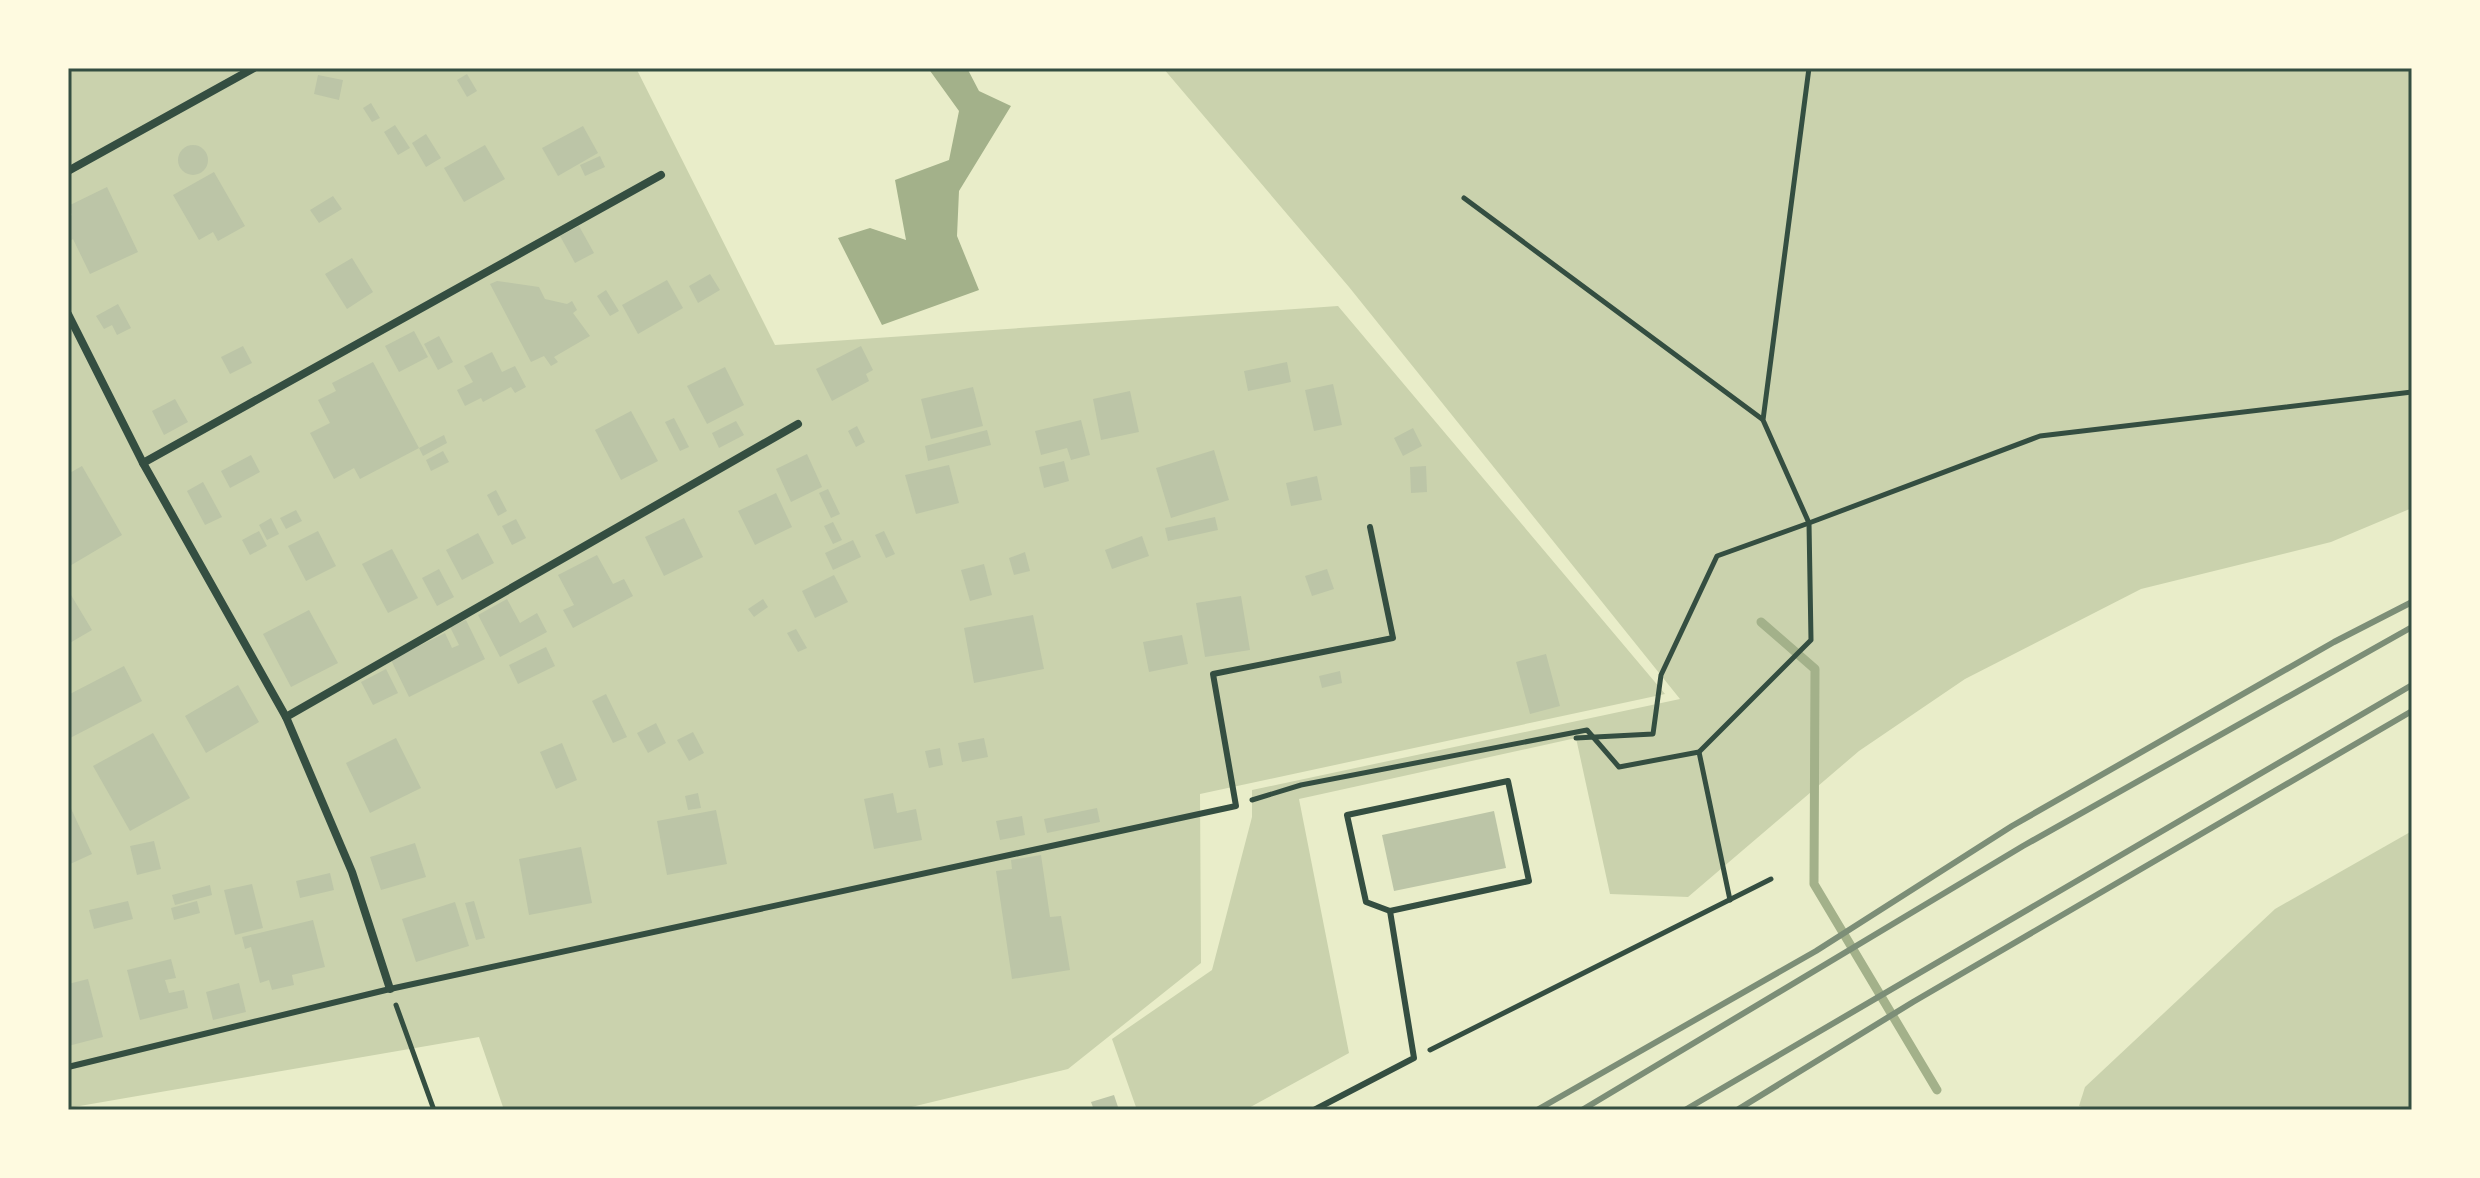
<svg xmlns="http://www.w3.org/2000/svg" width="2480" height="1178" font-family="Montserrat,sans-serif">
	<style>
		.green { fill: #cad2ad }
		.water { fill: #a3b18a }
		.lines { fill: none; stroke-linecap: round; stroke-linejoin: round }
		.stream { stroke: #a3b18a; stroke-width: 9 }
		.building { fill: #bcc5a7 }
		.path { stroke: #344e41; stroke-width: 5 }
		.service { stroke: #344e41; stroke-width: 6 }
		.minor { stroke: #344e41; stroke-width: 8 }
		.rail { stroke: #7c8e77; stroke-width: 6 }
		.neatline { fill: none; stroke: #344e41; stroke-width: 3 }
	</style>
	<rect width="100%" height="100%" fill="#e9edc9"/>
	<g class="green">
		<polygon points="68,68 636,68 775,345 1338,306 1665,694 1200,794 1201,963 1068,1069 899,1110 504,1110 479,1037 68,1108"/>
		<polygon points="1163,68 2412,68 2412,508 2331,542 2141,589 1965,679 1859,751 1688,897 1610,894 1576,738 1299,799 1349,1053 1245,1110 1137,1110 1112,1039 1212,970 1252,817 1252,790 1680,699 1349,287"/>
		<polygon points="2412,831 2412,1110 2090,1110 2079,1106 2085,1087 2275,909"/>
	</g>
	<polygon class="water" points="928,68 967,68 979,91 1011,106 959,191 957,236 979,290 882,325 838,238 870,228 906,240 895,180 949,160 959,111"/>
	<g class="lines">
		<polyline class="stream" points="1761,622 1815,669 1814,884 1937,1090"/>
	</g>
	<g class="building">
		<polygon points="467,74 477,91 467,97 457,80"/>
		<polygon points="318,75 343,80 339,100 314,94"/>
		<polygon points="371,103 380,118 372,122 363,108"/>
		<polygon points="395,125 410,148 398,155 384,132"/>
		<polygon points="583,126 598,153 558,176 542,148"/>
		<polygon points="426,134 441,158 426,167 412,143"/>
		<circle cx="193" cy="160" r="15"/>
		<polygon points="485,145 505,179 464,202 444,168"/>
		<polygon points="600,156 605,167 585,176 580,165"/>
		<polygon points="214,172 245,226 218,241 213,232 199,240 173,195"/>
		<polygon points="107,187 138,252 90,274 73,239 68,242 68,217 72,215 68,206"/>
		<polygon points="333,196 342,209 319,223 310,210"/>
		<polygon points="579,226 594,253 575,263 560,236"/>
		<polygon points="352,258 373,292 347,309 325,274"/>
		<polygon points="710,274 720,290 698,303 689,286"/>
		<polygon points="667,280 683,308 638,334 622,305"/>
		<polygon points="497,281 539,287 545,299 567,304 572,301 577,310 573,313 590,336 554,357 558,362 551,366 544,356 531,362 490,284"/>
		<polygon points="606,290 619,311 610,316 597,296"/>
		<polygon points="118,304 131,328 117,335 112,325 104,329 96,316"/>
		<polygon points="414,331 428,357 399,372 385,346"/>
		<polygon points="439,336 453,362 438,370 424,344"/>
		<polygon points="243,346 252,363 230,374 221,357"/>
		<polygon points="861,346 873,370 866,374 869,381 832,401 816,369"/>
		<polygon points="492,352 502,372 515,366 526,387 515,393 511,387 483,402 481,398 465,406 457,390 473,382 464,366"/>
		<polygon points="373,362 419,448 360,479 354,468 334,479 310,433 330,423 318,400 336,391 332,383"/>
		<polygon points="1287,362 1291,382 1248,391 1244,371"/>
		<polygon points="725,367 744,405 707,424 687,386"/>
		<polygon points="1333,384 1342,425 1314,431 1305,390"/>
		<polygon points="973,387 983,426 931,439 921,399"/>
		<polygon points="1130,391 1139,432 1101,440 1093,399"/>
		<polygon points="175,399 188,422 164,435 152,411"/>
		<polygon points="631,411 658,461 621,480 595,430"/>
		<polygon points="674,418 689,447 680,451 665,422"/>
		<polygon points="1081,420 1090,455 1071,460 1067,448 1041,455 1035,431"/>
		<polygon points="736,421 744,435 719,448 712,433"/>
		<polygon points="857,426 865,442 856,447 848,431"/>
		<polygon points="1413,428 1422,446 1403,456 1394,438"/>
		<polygon points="987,430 991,445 928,461 925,446"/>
		<polygon points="444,435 447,443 423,456 419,448"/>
		<polygon points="1214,450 1229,500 1171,518 1156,468"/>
		<polygon points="443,451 449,462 431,471 426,460"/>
		<polygon points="807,454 822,487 791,502 776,469"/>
		<polygon points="251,455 260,472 230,488 221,471"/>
		<polygon points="1064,461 1069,481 1044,488 1039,467"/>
		<polygon points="949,465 959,503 916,514 905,475"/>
		<polygon points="82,466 122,535 68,567 68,474"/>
		<polygon points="1426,466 1427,492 1411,493 1410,467"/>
		<polygon points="1317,476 1322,500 1291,506 1286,483"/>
		<polygon points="203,482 222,517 205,525 187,491"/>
		<polygon points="828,489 840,514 831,518 819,493"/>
		<polygon points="496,490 507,511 498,516 487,495"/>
		<polygon points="776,493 792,527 755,545 738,511"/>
		<polygon points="296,510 302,521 286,529 280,518"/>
		<polygon points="1215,517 1218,530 1168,541 1165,528"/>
		<polygon points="271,518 279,534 267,540 259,525"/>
		<polygon points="684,518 703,557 664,576 645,537"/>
		<polygon points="516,519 526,538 512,545 502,526"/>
		<polygon points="833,522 842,540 833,544 824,526"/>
		<polygon points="259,531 267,546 250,555 242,540"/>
		<polygon points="318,531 336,566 306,581 288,546"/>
		<polygon points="884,531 895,554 886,558 875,535"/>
		<polygon points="478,533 494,563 462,580 446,550"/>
		<polygon points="1142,536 1149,556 1112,569 1105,550"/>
		<polygon points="853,540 861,557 833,570 825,553"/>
		<polygon points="392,549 418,598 388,613 362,564"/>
		<polygon points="1025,552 1030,571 1014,575 1009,558"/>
		<polygon points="597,555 613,584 624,579 633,596 573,628 563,610 574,605 558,575"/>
		<polygon points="984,564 992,595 970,601 961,570"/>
		<polygon points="439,569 454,597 437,606 422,578"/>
		<polygon points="1327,569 1334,589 1312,596 1305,576"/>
		<polygon points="834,575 848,602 815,618 802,591"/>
		<polygon points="68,590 92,630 68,644"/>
		<polygon points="1241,596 1250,650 1205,657 1196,603"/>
		<polygon points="507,599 520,623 537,613 547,632 500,657 478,615"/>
		<polygon points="763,599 768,607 754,617 748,609"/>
		<polygon points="309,610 338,663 291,687 263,634"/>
		<polygon points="1033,615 1044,669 974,683 964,628"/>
		<polygon points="466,620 485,659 409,697 391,660 445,633 452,648 459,645 450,627"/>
		<polygon points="796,629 807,648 798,652 787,633"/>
		<polygon points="1182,635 1188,664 1149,672 1143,642"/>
		<polygon points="546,647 555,666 518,684 509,665"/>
		<polygon points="1546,654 1560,706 1530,714 1516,662"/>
		<polygon points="124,666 142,701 70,738 68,695"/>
		<polygon points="386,669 398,693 373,705 361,682"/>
		<polygon points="1340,671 1342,683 1322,688 1319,676"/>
		<polygon points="238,685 259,722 206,753 185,716"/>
		<polygon points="606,694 627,737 613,743 592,701"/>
		<polygon points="656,723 666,743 648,753 637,733"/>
		<polygon points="693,732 704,753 689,761 677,740"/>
		<polygon points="153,733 190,798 130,831 93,766"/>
		<polygon points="396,738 421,788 370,813 346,763"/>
		<polygon points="984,738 988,757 962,762 958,743"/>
		<polygon points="562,743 577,780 556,789 540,752"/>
		<polygon points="940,748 943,765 929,768 925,751"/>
		<polygon points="698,793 701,808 688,810 685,796"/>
		<polygon points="893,793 897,813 916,809 922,840 874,849 864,799"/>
		<polygon points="68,802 92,854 68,865"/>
		<polygon points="1097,808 1100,822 1047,833 1044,819"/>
		<polygon points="716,810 727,864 667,875 657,821"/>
		<polygon points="1494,811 1506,868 1394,891 1382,835"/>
		<polygon points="1022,816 1025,835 1000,840 996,821"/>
		<polygon points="154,841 161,869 137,875 130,846"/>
		<polygon points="415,843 426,877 381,890 370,857"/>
		<polygon points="581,847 592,903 529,915 519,859"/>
		<polygon points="1041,855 1050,917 1061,916 1070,970 1012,979 996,871 1012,869 1011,860"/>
		<polygon points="330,873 334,890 300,898 296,881"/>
		<polygon points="252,884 263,928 235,935 224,890"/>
		<polygon points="210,885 212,895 175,905 172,895"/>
		<polygon points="128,901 133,919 94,929 89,910"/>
		<polygon points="197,901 200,913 174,920 171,908"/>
		<polygon points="474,901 485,938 476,940 465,903"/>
		<polygon points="455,902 469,946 416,962 402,919"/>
		<polygon points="313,920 325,967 292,975 294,985 272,990 269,980 260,983 251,947 245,949 242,937"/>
		<polygon points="171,959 176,978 165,980 169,993 184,990 188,1008 140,1020 127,970"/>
		<polygon points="88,979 103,1037 68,1046 68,984"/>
		<polygon points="239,983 246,1012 213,1020 206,992"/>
		<polygon points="1114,1095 1119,1110 1094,1110 1091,1102"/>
	</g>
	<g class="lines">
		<g class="path">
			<polyline points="1464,198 1762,419"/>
			<polyline points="1576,738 1653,734 1661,675 1717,556 1809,523 1763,420 1809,68"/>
			<polyline points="1699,752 1730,900"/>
			<polyline points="1252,800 1301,785 1587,730 1619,767 1699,752 1811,640 1809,523 2040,436 2412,392"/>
			<polyline points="396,1005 434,1110"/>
			<polyline points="1430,1050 1771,879"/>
		</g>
		<g class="service">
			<polygon points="1508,781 1529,881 1390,911 1366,902 1347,815"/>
			<polyline points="68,1067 390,989 1236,806 1213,674 1393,638 1370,527"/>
			<polyline points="1314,1110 1414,1058 1390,911"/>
		</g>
		<g class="minor">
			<polyline points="68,171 254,68"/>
			<polyline points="68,314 143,463 286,717 352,872 390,989"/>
			<polyline points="143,463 661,175"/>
			<polyline points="286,717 798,424"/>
		</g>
		<g class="rail">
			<polyline points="1537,1110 1816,951 2012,826 2334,642 2412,602"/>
			<polyline points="1582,1110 2023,846 2412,627"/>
			<polyline points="1685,1110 2412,685"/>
			<polyline points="1737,1110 1913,1002 2412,711"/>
		</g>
	</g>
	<rect width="2480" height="1178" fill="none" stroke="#fefae0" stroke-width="140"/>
	<rect x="70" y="70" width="2340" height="1038" class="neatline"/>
</svg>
